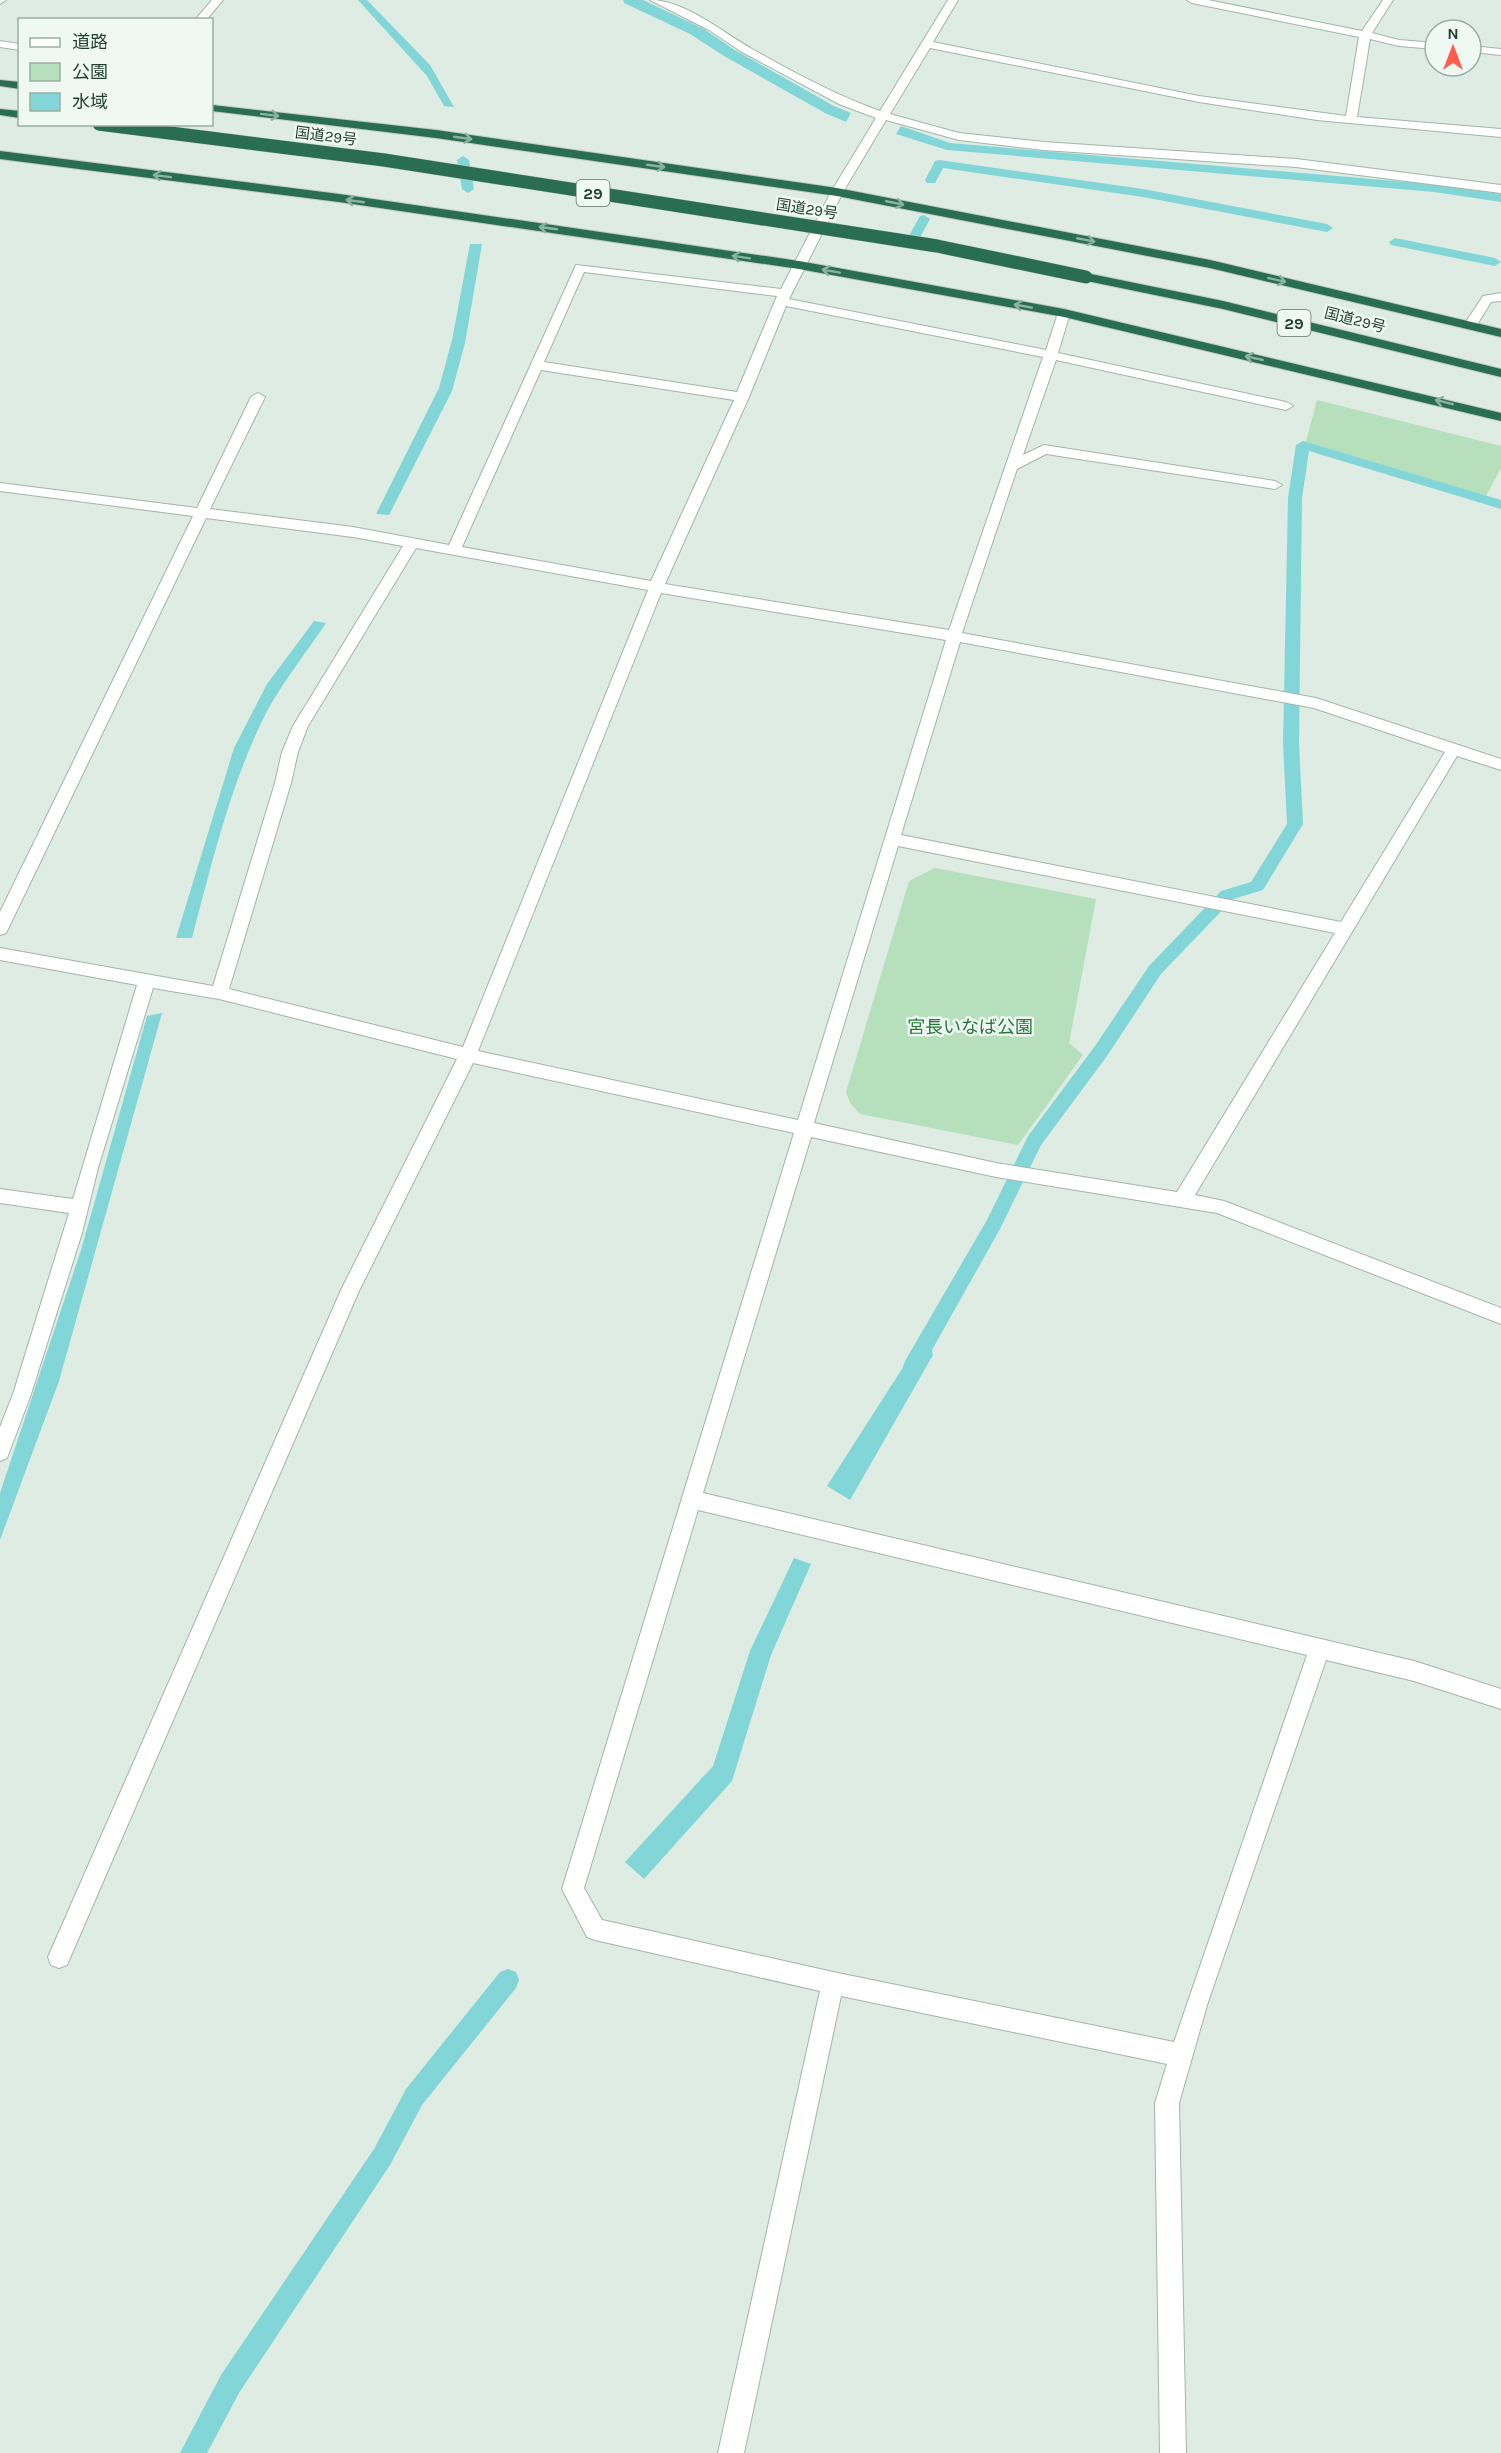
<svg xmlns="http://www.w3.org/2000/svg" width="1501" height="2453" font-family="Karla,'Noto Sans JP',sans-serif">
	<style>
		.green { fill: #b6dfbb }
		.water { fill: #82d6d7 }
		.lines { fill: none; stroke-linecap: round; stroke-linejoin: round }
		.stream { fill: #82d6d7; fill-rule: evenodd }
		.street-casing { stroke: #a2b4ab; stroke-width: 2 }
		.highway-casing { stroke: #c0c9c5; stroke-width: 2 }
		.street { fill: #fff; fill-rule: evenodd }
		.highway { fill: #286d54; fill-rule: evenodd }
		.highway-bridge-casing { stroke: #c0c9c5; stroke-width: 14; stroke-linecap: butt }
		.highway-bridge { stroke: #286d54; stroke-width: 13 }
		.oneway { stroke: #8cb2a4 }
		.labels { text-anchor: middle; stroke-width: 5; stroke-linejoin: round; paint-order: stroke }
		.far-street-label { font-size: 15px; fill: #1f3e31; stroke: #f0f8f3 }
		.shield { fill: #f0f8f3; stroke: #5e766b; stroke-width: 1.5 }
		.shield-label { font-size: 16px; font-weight: bold; fill: #1f3e31 }
		.park-label { font-size: 18px; fill: #257839; stroke: #f0f8f3 }
	</style>
	<rect width="100%" height="100%" fill="#dfece4"/>
	<g class="green">
		<polygon points="1317,400 1501,446 1501,468 1486,496 1306,442"/>
		<polygon points="935,868 1096,899 1069,1043 1083,1055 1018,1145 860,1114 850,1103 846,1092 909,881"/>
	</g>
	<g class="water">
		<polygon points="358,0 367,0 430,65 454,107 444,106 427,76"/>
		<polygon points="623,0 643,0 704,29 735,50 834,106 851,113 846,122 825,113 724,56 690,34 624,3"/>
		<polygon points="901,126 950,143 1430,184 1501,194 1501,202 1434,192 947,150 896,134"/>
		<polygon points="470,244 482,244 465,343 452,391 389,515 376,514 439,388 452,340"/>
		<path d="M 314,621 L 326,623 C 306,653 282,683 265,715 C 230,785 212,863 192,938 L 176,938 L 234,748 L 267,684 Z"/>
		<polygon points="162,1013 59,1381 0,1540 0,1493 81,1250 147,1016"/>
		<polygon points="916,1347 931,1347 933,1355 850,1500 827,1486"/>
		<polygon points="794,1558 811,1564 771,1655 732,1781 644,1879 625,1862 713,1766 750,1651"/>
	</g>
	<g class="lines">
		<g class="stream">
			<polygon points="463,156 469,160 474,189 468,193 462,189 457,160"/>
			<polygon points="939,160 1143,189 1327,224 1333,228 1327,232 1143,197 943,168 935,183 927,183 925,180 935,161"/>
			<polygon points="924,215 930,219 918,241 931,246 925,250 907,246 905,243 920,216"/>
			<polygon points="1395,238 1495,258 1501,262 1495,266 1391,245 1389,242"/>
			<polygon points="1303,441 1501,500 1501,509 1309,451 1302,498 1299,743 1303,824 1263,890 1233,899 1161,974 1107,1056 1041,1145 1000,1229 919,1373 912,1375 905,1373 903,1367 905,1361 987,1220 1028,1136 1095,1046 1149,966 1221,891 1251,882 1287,824 1283,743 1288,498 1296,445"/>
			<polygon points="508,1969 516,1972 519,1980 516,1988 422,2105 390,2165 239,2393 207,2453 180,2453 221,2375 374,2149 406,2089 500,1972"/>
		</g>
		<defs>
			<g id="street">
				<polygon points="0,0 6,0 0,4"/>
				<polygon points="212,0 223,0 206,20 195,20"/>
				<path d="M 650,0 C 685,0 722,32 752,49 C 793,72 835,95 880,111 L 948,0 L 958,0 L 933,42 L 1199,96 L 1346,116 L 1359,37 L 1192,3 L 1187,0 L 1208,0 L 1362,31 L 1383,0 L 1393,0 L 1372,33 L 1399,40 L 1435,43 L 1435,49 L 1399,46 L 1370,39 L 1357,117 L 1501,129 L 1501,137 L 1317,120 L 1199,102 L 930,48 L 890,114 L 959,133 L 1044,142 L 1296,159 L 1501,185 L 1501,193 L 1296,167 L 1044,150 L 959,140 L 886,120 L 843,192 L 789,299 L 1046,350 L 1058,313 L 1064,309 L 1070,313 L 1058,353 L 1286,402 L 1293,406 L 1286,410 L 1056,360 L 1023,455 L 1044,445 L 1275,481 L 1282,485 L 1275,489 L 1046,454 L 1017,469 L 962,633 L 1316,698 L 1501,759 L 1501,770 L 1457,756 L 1195,1195 L 1224,1201 L 1501,1308 L 1501,1324 L 1217,1213 L 996,1177 L 811,1137 L 703,1493 L 1414,1661 L 1501,1689 L 1501,1709 L 1414,1681 L 1326,1660 L 1208,2002 L 1179,2103 L 1186,2453 L 1160,2453 L 1155,2103 L 1167,2064 L 841,1996 L 744,2453 L 718,2453 L 820,1991 L 595,1940 L 587,1937 L 562,1889 L 794,1133 L 473,1063 L 359,1291 L 67,1965 L 59,1968 L 51,1965 L 48,1957 L 341,1290 L 457,1059 L 219,999 L 153,988 L 98,1168 L 82,1233 L 31,1394 L 7,1458 L 0,1461 L 0,1427 L 13,1394 L 69,1213 L 0,1203 L 0,1189 L 73,1199 L 137,985 L 0,960 L 0,948 L 213,986 L 275,783 L 282,752 L 293,726 L 403,546 L 353,537 L 206,518 L 8,929 L 6,933 L 0,935 L 0,912 L 193,516 L 0,491 L 0,483 L 197,508 L 251,397 L 258,393 L 265,397 L 210,509 L 353,527 L 449,545 L 576,265 L 781,289 L 831,192 L 876,118 L 839,104 L 742,52 L 709,30 ZM 584,272 L 777,296 L 737,392 L 544,362 ZM 786,306 L 1043,357 L 949,630 L 665,584 L 749,397 ZM 541,370 L 734,400 L 651,581 L 462,547 ZM 416,548 L 648,590 L 463,1047 L 229,989 L 291,783 L 298,752 L 308,726 ZM 661,593 L 946,640 L 798,1120 L 478,1051 ZM 960,642 L 1314,708 L 1445,752 L 1341,922 L 901,835 ZM 898,846 L 1335,933 L 1177,1192 L 996,1163 L 814,1123 ZM 698,1510 L 1307,1655 L 1174,2042 L 833,1972 L 602,1920 L 584,1888 Z"/>
				<polygon points="0,41 20,44 20,50 0,47"/>
				<polygon points="1471,46 1501,49 1501,55 1471,52"/>
				<polygon points="1501,293 1501,301 1491,302 1475,328 1465,328 1464,325 1483,296"/>
			</g>
			<g id="highway">
				<polygon points="0,80 20,82 20,89 0,86"/>
				<polygon points="212,105 436,130 837,188 1210,260 1501,329 1501,337 1210,268 837,196 436,138 212,111"/>
				<polygon points="0,109 20,111 20,118 0,115"/>
				<polygon points="0,151 339,194 799,261 1064,309 1501,413 1501,421 1064,317 799,269 339,202 0,159"/>
				<polygon points="1086,273 1223,301 1501,369 1501,377 1223,309 1082,280 1080,277 1082,274"/>
			</g>
		</defs>
		<use href="#street" class="street-casing"/>
		<use href="#highway" class="highway-casing"/>
		<use href="#street" class="street"/>
		<use href="#highway" class="highway"/>
		<defs>
			<polyline id="highway-bridge" points="99,124 384,160 937,246 1086,277"/>
		</defs>
		<use href="#highway-bridge" class="highway-bridge-casing"/>
		<use href="#highway-bridge" class="highway-bridge"/>
	</g>
	<defs><path id="oneway-shaft" d="M-6 0H5M1.5-3L5.5 0L1.5 3" fill="none" stroke-width="1.6" stroke-linecap="round" stroke-linejoin="round" transform="scale(1.5)"/></defs>
	<g class="oneway">
		<use href="#oneway-shaft" transform="translate(270 115) rotate(7)"/>
		<use href="#oneway-shaft" transform="translate(463 138) rotate(8)"/>
		<use href="#oneway-shaft" transform="translate(656 166) rotate(8)"/>
		<use href="#oneway-shaft" transform="translate(162 176) rotate(-173)"/>
		<use href="#oneway-shaft" transform="translate(355 201) rotate(-172)"/>
		<use href="#oneway-shaft" transform="translate(895 203) rotate(11)"/>
		<use href="#oneway-shaft" transform="translate(548 228) rotate(-172)"/>
		<use href="#oneway-shaft" transform="translate(1086 240) rotate(11)"/>
		<use href="#oneway-shaft" transform="translate(741 257) rotate(-171)"/>
		<use href="#oneway-shaft" transform="translate(831 271) rotate(-170)"/>
		<use href="#oneway-shaft" transform="translate(1277 280) rotate(13)"/>
		<use href="#oneway-shaft" transform="translate(1023 306) rotate(-170)"/>
		<use href="#oneway-shaft" transform="translate(1254 358) rotate(-167)"/>
		<use href="#oneway-shaft" transform="translate(1444 402) rotate(-166)"/>
	</g>
	<g class="labels">
		<g class="far-street-label">
			<text transform="translate(326 136) rotate(7)" y="5">国道29号</text>
			<text transform="translate(807 209) rotate(9)" y="5">国道29号</text>
			<text transform="translate(1355 320) rotate(14)" y="5">国道29号</text>
		</g>
		<g class="shield">
			<rect x="576.5" y="180" width="33" height="26" rx="4.5"/>
			<rect x="1277.5" y="310" width="33" height="26" rx="4.5"/>
		</g>
		<g class="shield-label">
			<text x="593" y="199">29</text>
			<text x="1294" y="329">29</text>
		</g>
		<g class="park-label">
			<text x="970" y="1033">宮長いなば公園</text>
		</g>
	</g>
	<rect x="18" y="18" width="195" height="108" fill="#f0f8f3" stroke="#9caea5" stroke-width="1.5"/>
	<rect x="30" y="38" width="30" height="9" fill="#ffffff" stroke="#9caea5" stroke-width="1.5"/>
	<text x="72" y="48" font-size="18" fill="#1f3e31">道路</text>
	<rect x="30" y="63" width="30" height="18" fill="#b6dfbb" stroke="#9caea5" stroke-width="1.5"/>
	<text x="72" y="78" font-size="18" fill="#1f3e31">公園</text>
	<rect x="30" y="93" width="30" height="18" fill="#82d6d7" stroke="#9caea5" stroke-width="1.5"/>
	<text x="72" y="108" font-size="18" fill="#1f3e31">水域</text>
	<g transform="translate(1453 48)"><circle r="28" fill="#f0f8f3" stroke="#9caea5" stroke-width="1.5"/>
	<path d="M0-4.5L10 22L0 15L-10 22Z" fill="#ff5c4b"/>
	<text y="-9" font-size="16" font-weight="bold" text-anchor="middle" fill="#1f3e31">N</text>
	</g>
</svg>
